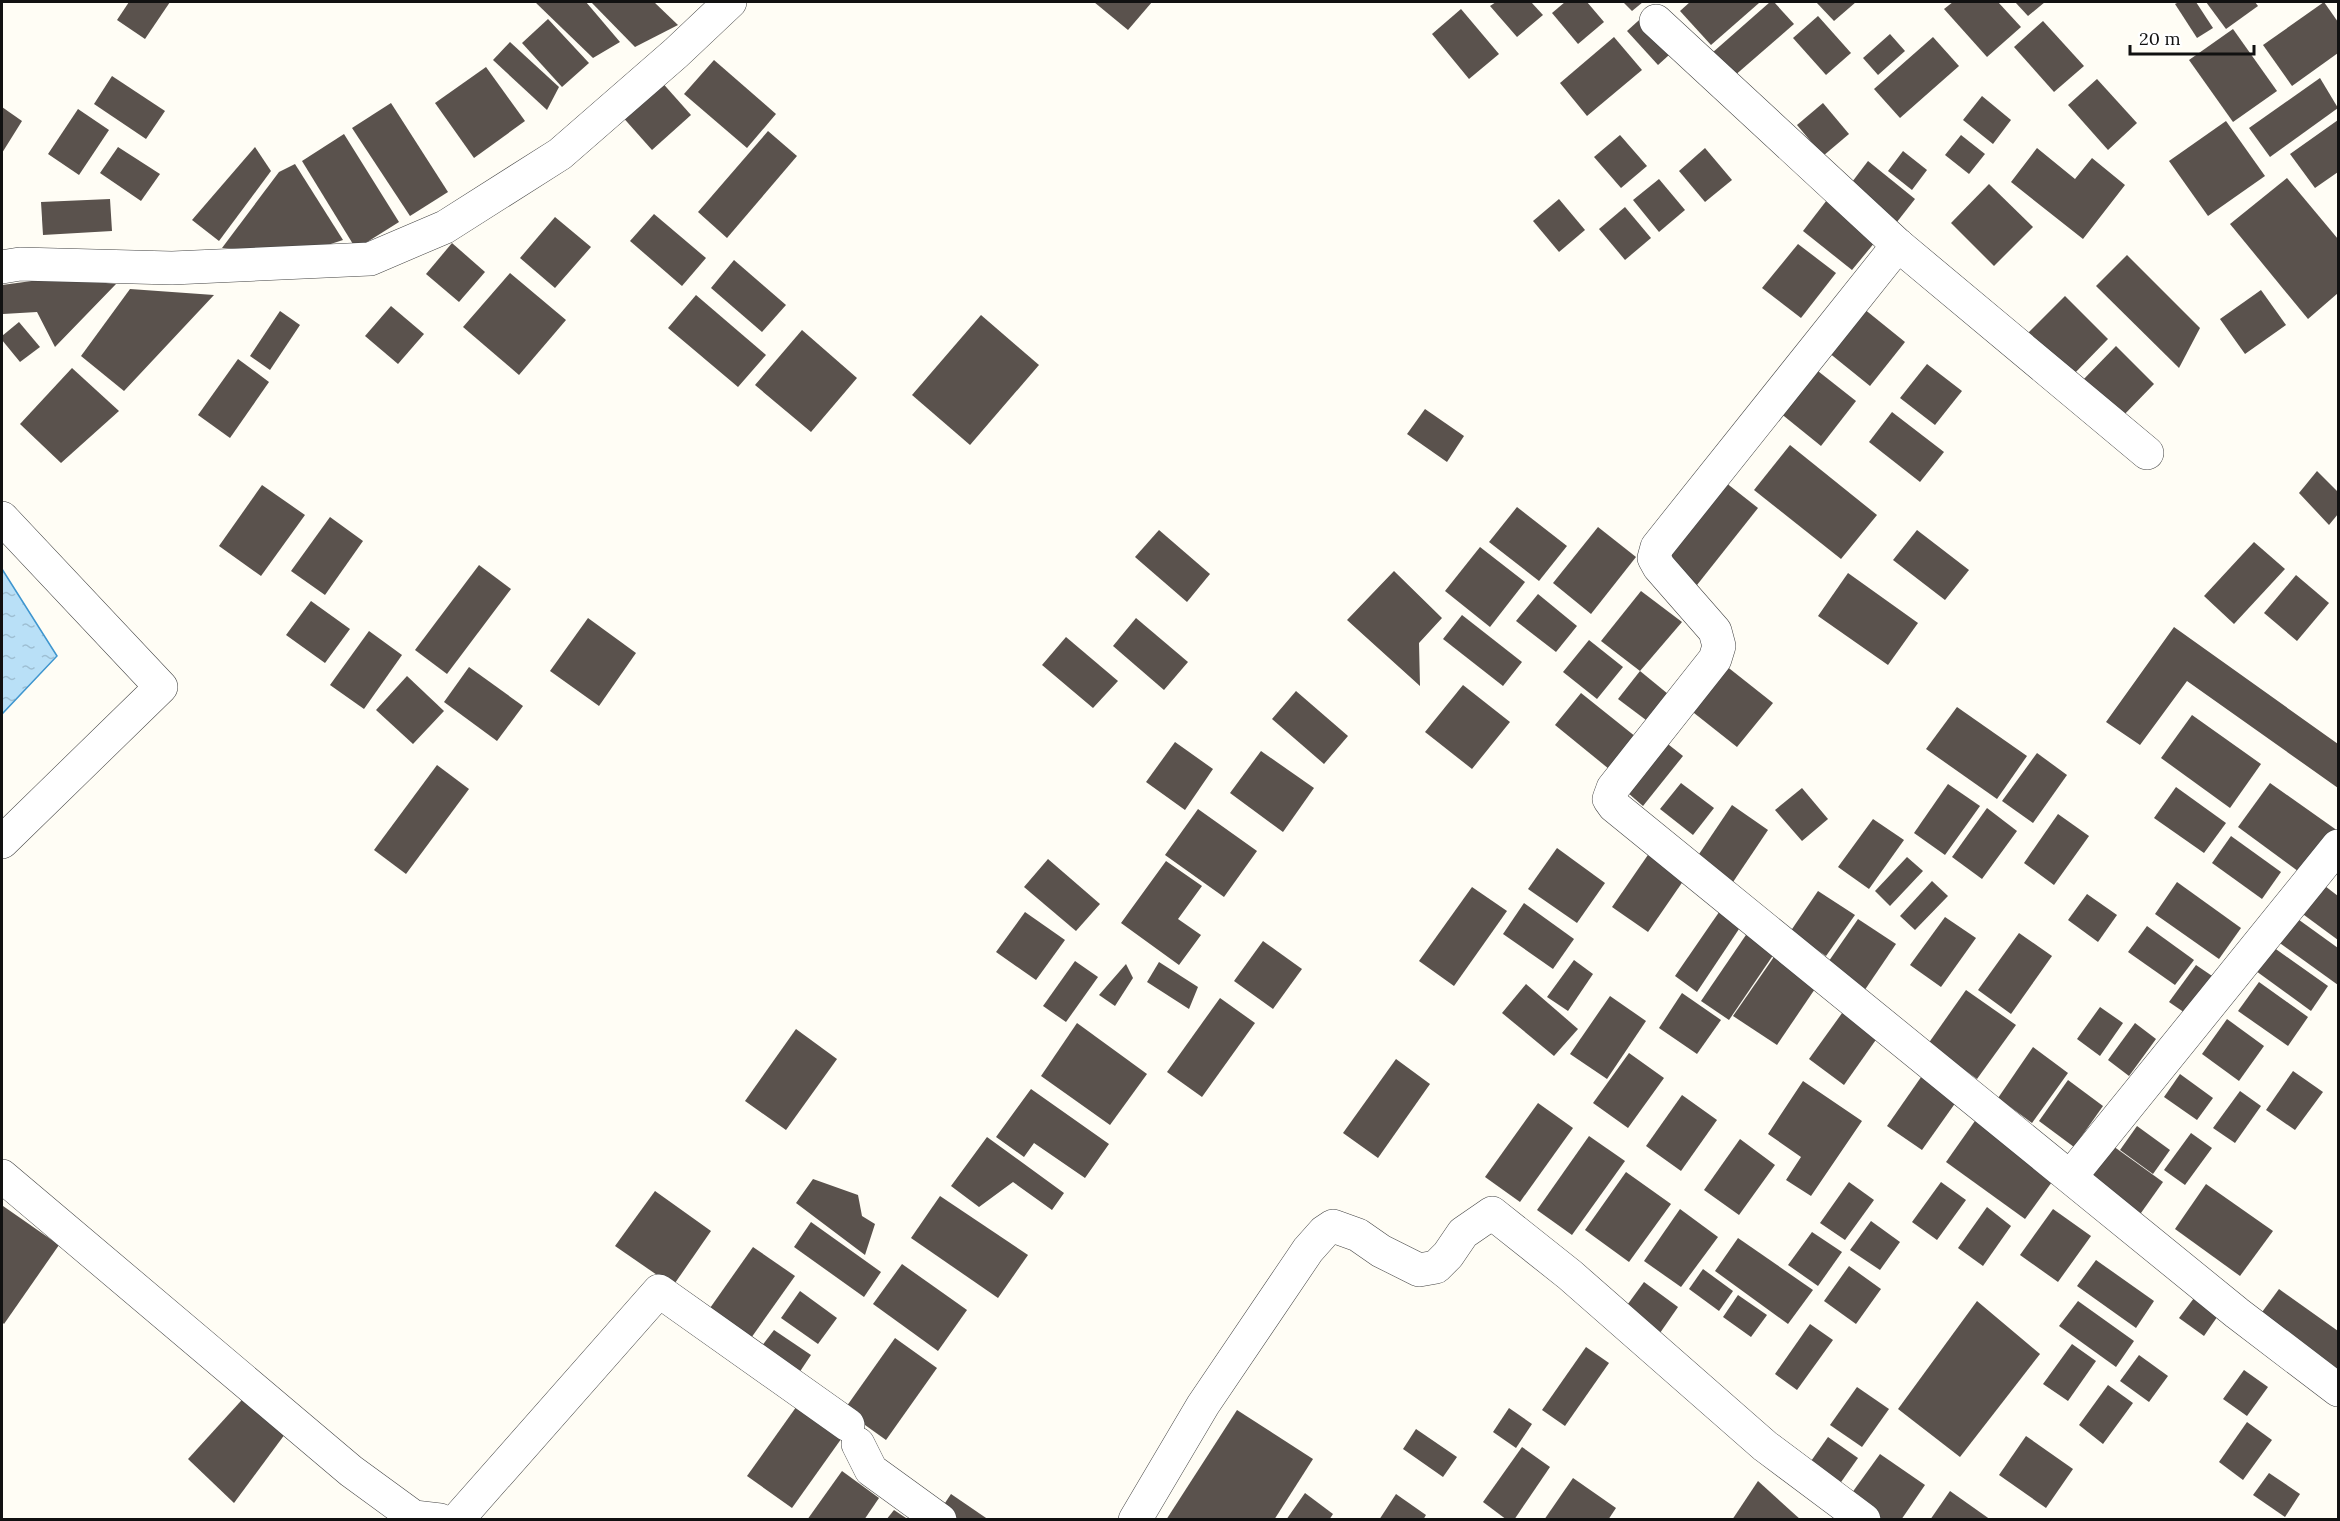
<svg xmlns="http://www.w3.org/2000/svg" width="2340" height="1521" font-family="Lora,serif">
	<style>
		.water { fill: url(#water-ripples); stroke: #3f96cf; stroke-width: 1.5 }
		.building { fill: #5a524d }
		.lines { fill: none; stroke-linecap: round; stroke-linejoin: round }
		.street-casing { stroke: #444; stroke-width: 34 }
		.street { stroke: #fff; stroke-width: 33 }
	</style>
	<defs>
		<pattern id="water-ripples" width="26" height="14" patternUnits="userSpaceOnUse" patternTransform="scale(1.5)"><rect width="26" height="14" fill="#b9e0f7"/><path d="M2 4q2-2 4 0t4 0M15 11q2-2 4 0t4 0" fill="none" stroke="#9ebfd3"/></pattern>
	</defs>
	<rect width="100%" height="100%" fill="#fffdf5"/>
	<polygon class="water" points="2,569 57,656 2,714"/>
	<g class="building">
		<polygon points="129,2 170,2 145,39 117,20"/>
		<polygon points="535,2 586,2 620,42 593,58"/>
		<polygon points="591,2 654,2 678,25 635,47"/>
		<polygon points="1094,2 1152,2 1128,30"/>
		<polygon points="1496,2 1531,2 1543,15 1517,37 1490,6"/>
		<polygon points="1565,2 1587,2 1604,22 1578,44 1552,13"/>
		<polygon points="1623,2 1643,2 1632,11"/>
		<polygon points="1690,2 1757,2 1759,3 1711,45 1680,11"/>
		<polygon points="1770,2 1774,2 1794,24 1733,77 1712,53"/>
		<polygon points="1816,2 1856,2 1834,21"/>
		<polygon points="1953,2 1998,2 2021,27 1987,57 1944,9"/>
		<polygon points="2015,2 2045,2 2028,16"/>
		<polygon points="2179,2 2196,2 2213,28 2197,38 2175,4"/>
		<polygon points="2206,2 2255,2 2258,6 2226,29"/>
		<polygon points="2324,2 2338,22 2338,53 2292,86 2263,45"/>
		<polygon points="1461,9 1499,54 1469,79 1432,34"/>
		<polygon points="1648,12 1679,46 1658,65 1627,31"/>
		<polygon points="1818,16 1851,53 1826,75 1793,38"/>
		<polygon points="548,19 589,63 562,87 522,43"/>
		<polygon points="2043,21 2084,66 2054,92 2014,47"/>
		<polygon points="2233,29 2277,91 2233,122 2189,60"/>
		<polygon points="1890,34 1905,51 1878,75 1863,58"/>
		<polygon points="1614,37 1642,70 1587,116 1560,83"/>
		<polygon points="1933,37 1959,66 1900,118 1874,89"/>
		<polygon points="510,42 559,87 547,110 493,60"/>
		<polygon points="714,60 776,114 747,148 684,94"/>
		<polygon points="486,67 525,121 474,158 435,103"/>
		<polygon points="112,76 165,111 146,139 94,104"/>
		<polygon points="2320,78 2338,108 2270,157 2249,128"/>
		<polygon points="659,79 691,115 652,150 620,114"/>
		<polygon points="2097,79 2137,123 2108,150 2068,105"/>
		<polygon points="1982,96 2011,120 1993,144 1963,120"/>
		<polygon points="391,103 448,192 410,216 352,128"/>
		<polygon points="1823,103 1849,134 1823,156 1797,125"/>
		<polygon points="2,107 22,121 2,153"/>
		<polygon points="78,109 109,130 79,175 48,154"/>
		<polygon points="2338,120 2338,172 2315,188 2290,154"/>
		<polygon points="2226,121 2265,176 2208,216 2169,161"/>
		<polygon points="768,131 797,156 727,238 698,212"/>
		<polygon points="344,134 399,222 356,249 302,161"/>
		<polygon points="1620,135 1647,166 1621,188 1594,157"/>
		<polygon points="1961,135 1985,154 1969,174 1945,155"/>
		<polygon points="118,147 160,174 141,201 100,173"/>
		<polygon points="255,147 271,171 219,241 192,220"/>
		<polygon points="1705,148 1732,180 1705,202 1679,171"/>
		<polygon points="2037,148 2075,179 2092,158 2125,185 2083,239 2011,182"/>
		<polygon points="1903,151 1927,170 1912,190 1888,171"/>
		<polygon points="1868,161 1915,199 1893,227 1846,190"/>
		<polygon points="295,164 343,240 303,253 222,248 279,172"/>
		<polygon points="2287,178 2338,239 2338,293 2308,319 2230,224"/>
		<polygon points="1659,179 1685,210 1659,232 1633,200"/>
		<polygon points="1989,184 2033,227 1994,266 1951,223"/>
		<polygon points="1830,196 1880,236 1852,270 1803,231"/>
		<polygon points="110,199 112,231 43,235 41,202"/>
		<polygon points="1559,199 1585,230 1559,252 1533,221"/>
		<polygon points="1625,207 1651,238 1625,260 1599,229"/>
		<polygon points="654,214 706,258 682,286 630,241"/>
		<polygon points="555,217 591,247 555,288 520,258"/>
		<polygon points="452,243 485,272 459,302 426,274"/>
		<polygon points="1798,244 1836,273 1801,318 1762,288"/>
		<polygon points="2127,255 2200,328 2179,368 2096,286"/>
		<polygon points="734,260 786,305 762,332 711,288"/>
		<polygon points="510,273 566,320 519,375 463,327"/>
		<polygon points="54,278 116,284 55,347 37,312 3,314 2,312 2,285"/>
		<polygon points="130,289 214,295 124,391 81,356"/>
		<polygon points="2261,290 2286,325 2245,354 2220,319"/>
		<polygon points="696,295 766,355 738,387 668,328"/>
		<polygon points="2065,296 2108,339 2071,377 2027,334"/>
		<polygon points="1858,304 1905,342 1870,386 1823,348"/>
		<polygon points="391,306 424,334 398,364 365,336"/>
		<polygon points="280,311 300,325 270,370 250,356"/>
		<polygon points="981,315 1039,365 970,445 912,395"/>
		<polygon points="19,322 40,347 20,362 2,340 2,336"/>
		<polygon points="802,330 857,378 811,432 755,385"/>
		<polygon points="2116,346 2154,384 2119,420 2081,382"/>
		<polygon points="238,359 269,382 230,438 198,415"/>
		<polygon points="1809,364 1856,401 1821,446 1774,408"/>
		<polygon points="1927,364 1962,391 1935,425 1900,398"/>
		<polygon points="72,368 119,411 61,463 20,424"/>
		<polygon points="1425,409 1464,436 1447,462 1407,434"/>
		<polygon points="1892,412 1944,452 1920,482 1869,442"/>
		<polygon points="1790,445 1877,515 1841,559 1754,490"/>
		<polygon points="2317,471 2338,492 2338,514 2329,525 2299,493"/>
		<polygon points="1725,482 1758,508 1697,585 1664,558"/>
		<polygon points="262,485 305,515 261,576 219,546"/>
		<polygon points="1517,507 1567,546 1539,581 1489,542"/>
		<polygon points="330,517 363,541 325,595 291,571"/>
		<polygon points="1598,527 1636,557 1591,614 1553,583"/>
		<polygon points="1159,530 1210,574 1187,602 1135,557"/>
		<polygon points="1917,530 1969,570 1945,600 1893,560"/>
		<polygon points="2254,542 2285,569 2234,624 2204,596"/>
		<polygon points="1480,547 1525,582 1490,627 1445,591"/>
		<polygon points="479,565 511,589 447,674 415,650"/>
		<polygon points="1394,571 1442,618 1419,643 1420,686 1347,620"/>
		<polygon points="1848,573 1918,623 1888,665 1818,616"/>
		<polygon points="2296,575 2329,603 2297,641 2264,613"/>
		<polygon points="1641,591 1682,622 1640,671 1601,641"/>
		<polygon points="1538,594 1577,626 1556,652 1516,621"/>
		<polygon points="311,601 350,629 325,663 286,635"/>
		<polygon points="1462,615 1522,662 1503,686 1443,639"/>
		<polygon points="588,618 636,653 599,706 550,671"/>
		<polygon points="1136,618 1188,662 1164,690 1113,646"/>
		<polygon points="2174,627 2338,744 2338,788 2187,681 2140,745 2106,722"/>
		<polygon points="369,631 402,655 364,709 330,685"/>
		<polygon points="1066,637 1118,681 1093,708 1042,665"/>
		<polygon points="1589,640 1623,667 1597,699 1563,672"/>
		<polygon points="1725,665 1773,703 1737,747 1689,709"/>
		<polygon points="469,667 523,706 497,741 444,702"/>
		<polygon points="1640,671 1679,703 1658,729 1618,699"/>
		<polygon points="407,676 444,711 413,744 376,710"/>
		<polygon points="1463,685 1510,722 1472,769 1425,732"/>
		<polygon points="1296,691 1348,736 1324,764 1272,719"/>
		<polygon points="1581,693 1636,737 1609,769 1555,725"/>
		<polygon points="1957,707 2027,756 1997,799 1926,749"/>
		<polygon points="2192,715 2261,764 2230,808 2161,758"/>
		<polygon points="1659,737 1683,756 1643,806 1620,786"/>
		<polygon points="1175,742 1213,769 1185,810 1146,782"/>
		<polygon points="1261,751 1314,788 1283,832 1230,793"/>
		<polygon points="2037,753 2067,775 2033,823 2002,801"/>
		<polygon points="437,765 469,789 406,874 374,850"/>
		<polygon points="1681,783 1714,808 1693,835 1660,809"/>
		<polygon points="2270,783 2338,831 2306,877 2238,827"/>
		<polygon points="1948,784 1980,806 1945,855 1914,833"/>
		<polygon points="2176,787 2226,823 2204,853 2154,818"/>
		<polygon points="1802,788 1828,819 1802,841 1775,810"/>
		<polygon points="1732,805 1768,830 1729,888 1693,863"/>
		<polygon points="1987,808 2017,831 1982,879 1952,857"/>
		<polygon points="1198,809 1257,851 1224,897 1165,855"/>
		<polygon points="2058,814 2089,836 2054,885 2024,863"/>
		<polygon points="1873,819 1904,840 1869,889 1838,867"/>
		<polygon points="2231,836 2281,872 2262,899 2212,863"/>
		<polygon points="1557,848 1605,883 1577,923 1528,889"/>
		<polygon points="1652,849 1688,874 1648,932 1612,907"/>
		<polygon points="1907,857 1923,871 1890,906 1875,891"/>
		<polygon points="1048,859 1100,904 1076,931 1024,887"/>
		<polygon points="1166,861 1202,886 1178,919 1201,935 1179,965 1121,923"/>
		<polygon points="1932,881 1948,896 1915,930 1900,916"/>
		<polygon points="2177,882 2241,928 2219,959 2155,914"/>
		<polygon points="2321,883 2338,896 2338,940 2300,912"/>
		<polygon points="1472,887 1507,911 1454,986 1419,961"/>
		<polygon points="1818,891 1855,915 1826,956 1790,932"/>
		<polygon points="2087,894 2117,915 2098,942 2068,920"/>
		<polygon points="1726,902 1747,917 1697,992 1675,976"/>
		<polygon points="1524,903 1574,939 1553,969 1503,934"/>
		<polygon points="1025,912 1065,940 1036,980 996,952"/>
		<polygon points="1945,917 1976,938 1941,987 1910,965"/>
		<polygon points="2295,917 2338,948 2338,985 2277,941"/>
		<polygon points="1858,919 1896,944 1860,997 1822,971"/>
		<polygon points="2147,926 2194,960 2175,985 2128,952"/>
		<polygon points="1750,929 1778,948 1729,1020 1701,1001"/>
		<polygon points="2019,933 2052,956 2011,1014 1978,990"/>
		<polygon points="1263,941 1302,969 1273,1009 1234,981"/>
		<polygon points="2273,947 2328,986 2311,1011 2256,971"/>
		<polygon points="1778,951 1821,980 1777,1045 1733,1016"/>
		<polygon points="1574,960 1593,974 1568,1011 1547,997"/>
		<polygon points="1075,961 1098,977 1066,1022 1043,1006"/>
		<polygon points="1159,962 1198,987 1189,1009 1147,982"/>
		<polygon points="1126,964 1133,978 1115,1006 1099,995"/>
		<polygon points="2196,965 2218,980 2191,1017 2169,1002"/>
		<polygon points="2259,982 2308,1017 2288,1046 2238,1011"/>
		<polygon points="1526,984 1578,1029 1554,1056 1502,1013"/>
		<polygon points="1966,990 2016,1025 1977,1079 1928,1044"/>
		<polygon points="1682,993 1721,1020 1697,1054 1659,1028"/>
		<polygon points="1610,996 1646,1021 1607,1079 1570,1054"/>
		<polygon points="1220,998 1255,1023 1202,1097 1167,1072"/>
		<polygon points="2100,1007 2123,1023 2100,1056 2077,1039"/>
		<polygon points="1845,1009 1880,1034 1844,1085 1809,1059"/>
		<polygon points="2227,1019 2264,1046 2239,1081 2202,1054"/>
		<polygon points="1077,1023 1147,1074 1110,1125 1041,1076"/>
		<polygon points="2135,1023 2156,1039 2129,1076 2108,1060"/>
		<polygon points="796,1029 837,1059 786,1130 745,1101"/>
		<polygon points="2033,1047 2068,1073 2032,1123 1998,1098"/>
		<polygon points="1629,1053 1664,1078 1628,1128 1593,1103"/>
		<polygon points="1396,1059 1430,1084 1378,1158 1343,1133"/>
		<polygon points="1926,1070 1961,1095 1922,1150 1887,1126"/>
		<polygon points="2293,1071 2323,1092 2295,1130 2266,1110"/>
		<polygon points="2180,1074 2213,1098 2197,1120 2164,1097"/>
		<polygon points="2068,1080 2103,1106 2074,1147 2039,1121"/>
		<polygon points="1803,1081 1862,1121 1811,1196 1786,1180 1801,1157 1768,1134"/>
		<polygon points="1031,1089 1109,1144 1085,1178 1034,1143 1024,1157 996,1137"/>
		<polygon points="2240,1091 2261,1106 2235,1143 2213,1128"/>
		<polygon points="1682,1095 1717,1120 1681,1171 1646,1146"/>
		<polygon points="1538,1103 1573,1128 1520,1202 1485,1177"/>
		<polygon points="1977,1118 2057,1175 2025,1219 1946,1162"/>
		<polygon points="2137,1126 2170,1150 2153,1174 2120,1150"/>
		<polygon points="2191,1133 2212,1148 2185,1185 2164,1170"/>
		<polygon points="1589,1136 1625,1161 1572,1235 1537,1210"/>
		<polygon points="987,1137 1064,1193 1052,1210 1013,1182 979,1207 951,1186"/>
		<polygon points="1740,1139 1775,1165 1739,1215 1704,1190"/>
		<polygon points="2113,1146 2163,1182 2136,1220 2086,1184"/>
		<polygon points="1626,1172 1671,1204 1629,1262 1585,1230"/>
		<polygon points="813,1179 858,1195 862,1216 875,1224 865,1255 796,1203"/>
		<polygon points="1849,1182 1874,1200 1845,1240 1820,1223"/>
		<polygon points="1941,1182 1966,1200 1937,1240 1912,1222"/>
		<polygon points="2206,1184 2273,1231 2240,1276 2175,1229"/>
		<polygon points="655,1191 711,1231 673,1286 615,1246"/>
		<polygon points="940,1196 1028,1255 998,1298 911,1238"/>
		<polygon points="3,1206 59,1245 4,1324 2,1322"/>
		<polygon points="1987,1207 2011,1226 1983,1266 1958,1248"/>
		<polygon points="1680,1209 1718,1237 1681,1287 1644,1261"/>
		<polygon points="2053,1209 2091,1236 2058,1282 2020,1255"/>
		<polygon points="1871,1221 1900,1242 1880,1270 1850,1250"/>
		<polygon points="811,1222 881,1272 864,1297 794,1247"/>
		<polygon points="1812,1232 1842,1252 1818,1286 1788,1265"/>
		<polygon points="1738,1238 1813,1290 1788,1324 1715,1271"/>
		<polygon points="753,1247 795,1276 744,1348 703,1318"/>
		<polygon points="2096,1260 2154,1301 2136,1328 2077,1286"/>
		<polygon points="902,1264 967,1310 938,1351 873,1304"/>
		<polygon points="1849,1266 1881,1289 1856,1324 1824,1301"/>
		<polygon points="1703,1269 1733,1291 1719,1311 1689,1289"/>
		<polygon points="1644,1282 1678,1307 1660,1333 1625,1308"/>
		<polygon points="2279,1289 2338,1331 2338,1383 2254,1323"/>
		<polygon points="2200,1290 2224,1307 2204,1336 2179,1318"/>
		<polygon points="800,1291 837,1318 818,1344 781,1318"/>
		<polygon points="1738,1295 1767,1315 1751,1337 1723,1317"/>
		<polygon points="1977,1301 2040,1354 1960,1457 1898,1409"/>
		<polygon points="2078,1301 2134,1341 2116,1367 2059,1326"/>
		<polygon points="1810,1324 1833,1340 1797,1390 1775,1374"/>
		<polygon points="774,1330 811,1355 793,1382 755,1355"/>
		<polygon points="895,1338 937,1368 886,1440 844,1410"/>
		<polygon points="2072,1344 2096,1361 2068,1401 2043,1384"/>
		<polygon points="1586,1347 1609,1363 1565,1426 1542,1410"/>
		<polygon points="2139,1355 2168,1376 2149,1402 2120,1381"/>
		<polygon points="2244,1370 2268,1387 2247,1416 2223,1399"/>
		<polygon points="2108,1385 2133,1403 2103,1444 2079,1425"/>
		<polygon points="1857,1387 1889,1409 1862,1447 1830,1425"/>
		<polygon points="250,1391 288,1430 234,1503 188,1459"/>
		<polygon points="799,1403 844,1435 792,1508 747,1476"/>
		<polygon points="1509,1408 1532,1424 1516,1448 1493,1432"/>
		<polygon points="1237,1410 1313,1459 1274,1520 1166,1520"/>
		<polygon points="2247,1422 2272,1440 2243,1480 2219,1462"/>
		<polygon points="1416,1429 1457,1457 1443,1477 1403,1449"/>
		<polygon points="2026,1436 2073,1469 2046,1508 1999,1475"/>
		<polygon points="1828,1437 1858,1458 1839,1485 1809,1464"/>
		<polygon points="1522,1447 1550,1467 1514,1520 1507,1520 1483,1502"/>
		<polygon points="1880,1454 1925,1485 1901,1520 1882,1520 1849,1497"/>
		<polygon points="842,1471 879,1498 864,1520 807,1520"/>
		<polygon points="2269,1473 2300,1494 2285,1517 2253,1495"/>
		<polygon points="1573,1478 1616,1508 1608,1520 1544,1520"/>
		<polygon points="1758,1481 1801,1520 1732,1520"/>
		<polygon points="1950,1491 1991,1520 1930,1520"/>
		<polygon points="1305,1493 1333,1514 1329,1520 1286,1520"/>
		<polygon points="951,1494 989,1520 950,1520 939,1512"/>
		<polygon points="1396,1494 1426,1515 1423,1520 1379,1520"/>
		<polygon points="894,1510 909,1520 886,1520"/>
	</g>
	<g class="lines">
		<defs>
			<g id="street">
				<polyline points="1656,21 1898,245 2147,453"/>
				<polyline points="1898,245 1657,547 1654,558 1659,567 1715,631 1719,646 1715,659 1613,788 1609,799 1614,806 2237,1313 2338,1390"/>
				<polyline points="2,267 20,264 172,268 370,259 445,227 560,154 676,53 730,2"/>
				<polyline points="2,518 161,687 2,842"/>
				<polyline points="2,1176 351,1471 414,1517 440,1520"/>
				<polyline points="2071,1176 2338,846"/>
				<polyline points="858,1444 871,1470 940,1520"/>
				<polyline points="457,1520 659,1291 848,1425"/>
				<polyline points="1135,1520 1203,1405 1308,1250 1324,1232 1333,1226 1358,1235 1381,1251 1419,1270 1436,1267 1448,1255 1463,1233 1492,1213 1570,1275 1765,1446 1864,1520"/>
			</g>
		</defs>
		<use href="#street" class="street-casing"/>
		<use href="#street" class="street"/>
	</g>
	<rect width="2340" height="1521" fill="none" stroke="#111111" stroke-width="6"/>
	<path d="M2130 45v9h124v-9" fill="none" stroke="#111111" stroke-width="3"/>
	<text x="2139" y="45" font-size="18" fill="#111111" stroke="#ffffff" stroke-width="4.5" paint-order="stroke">20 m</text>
</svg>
